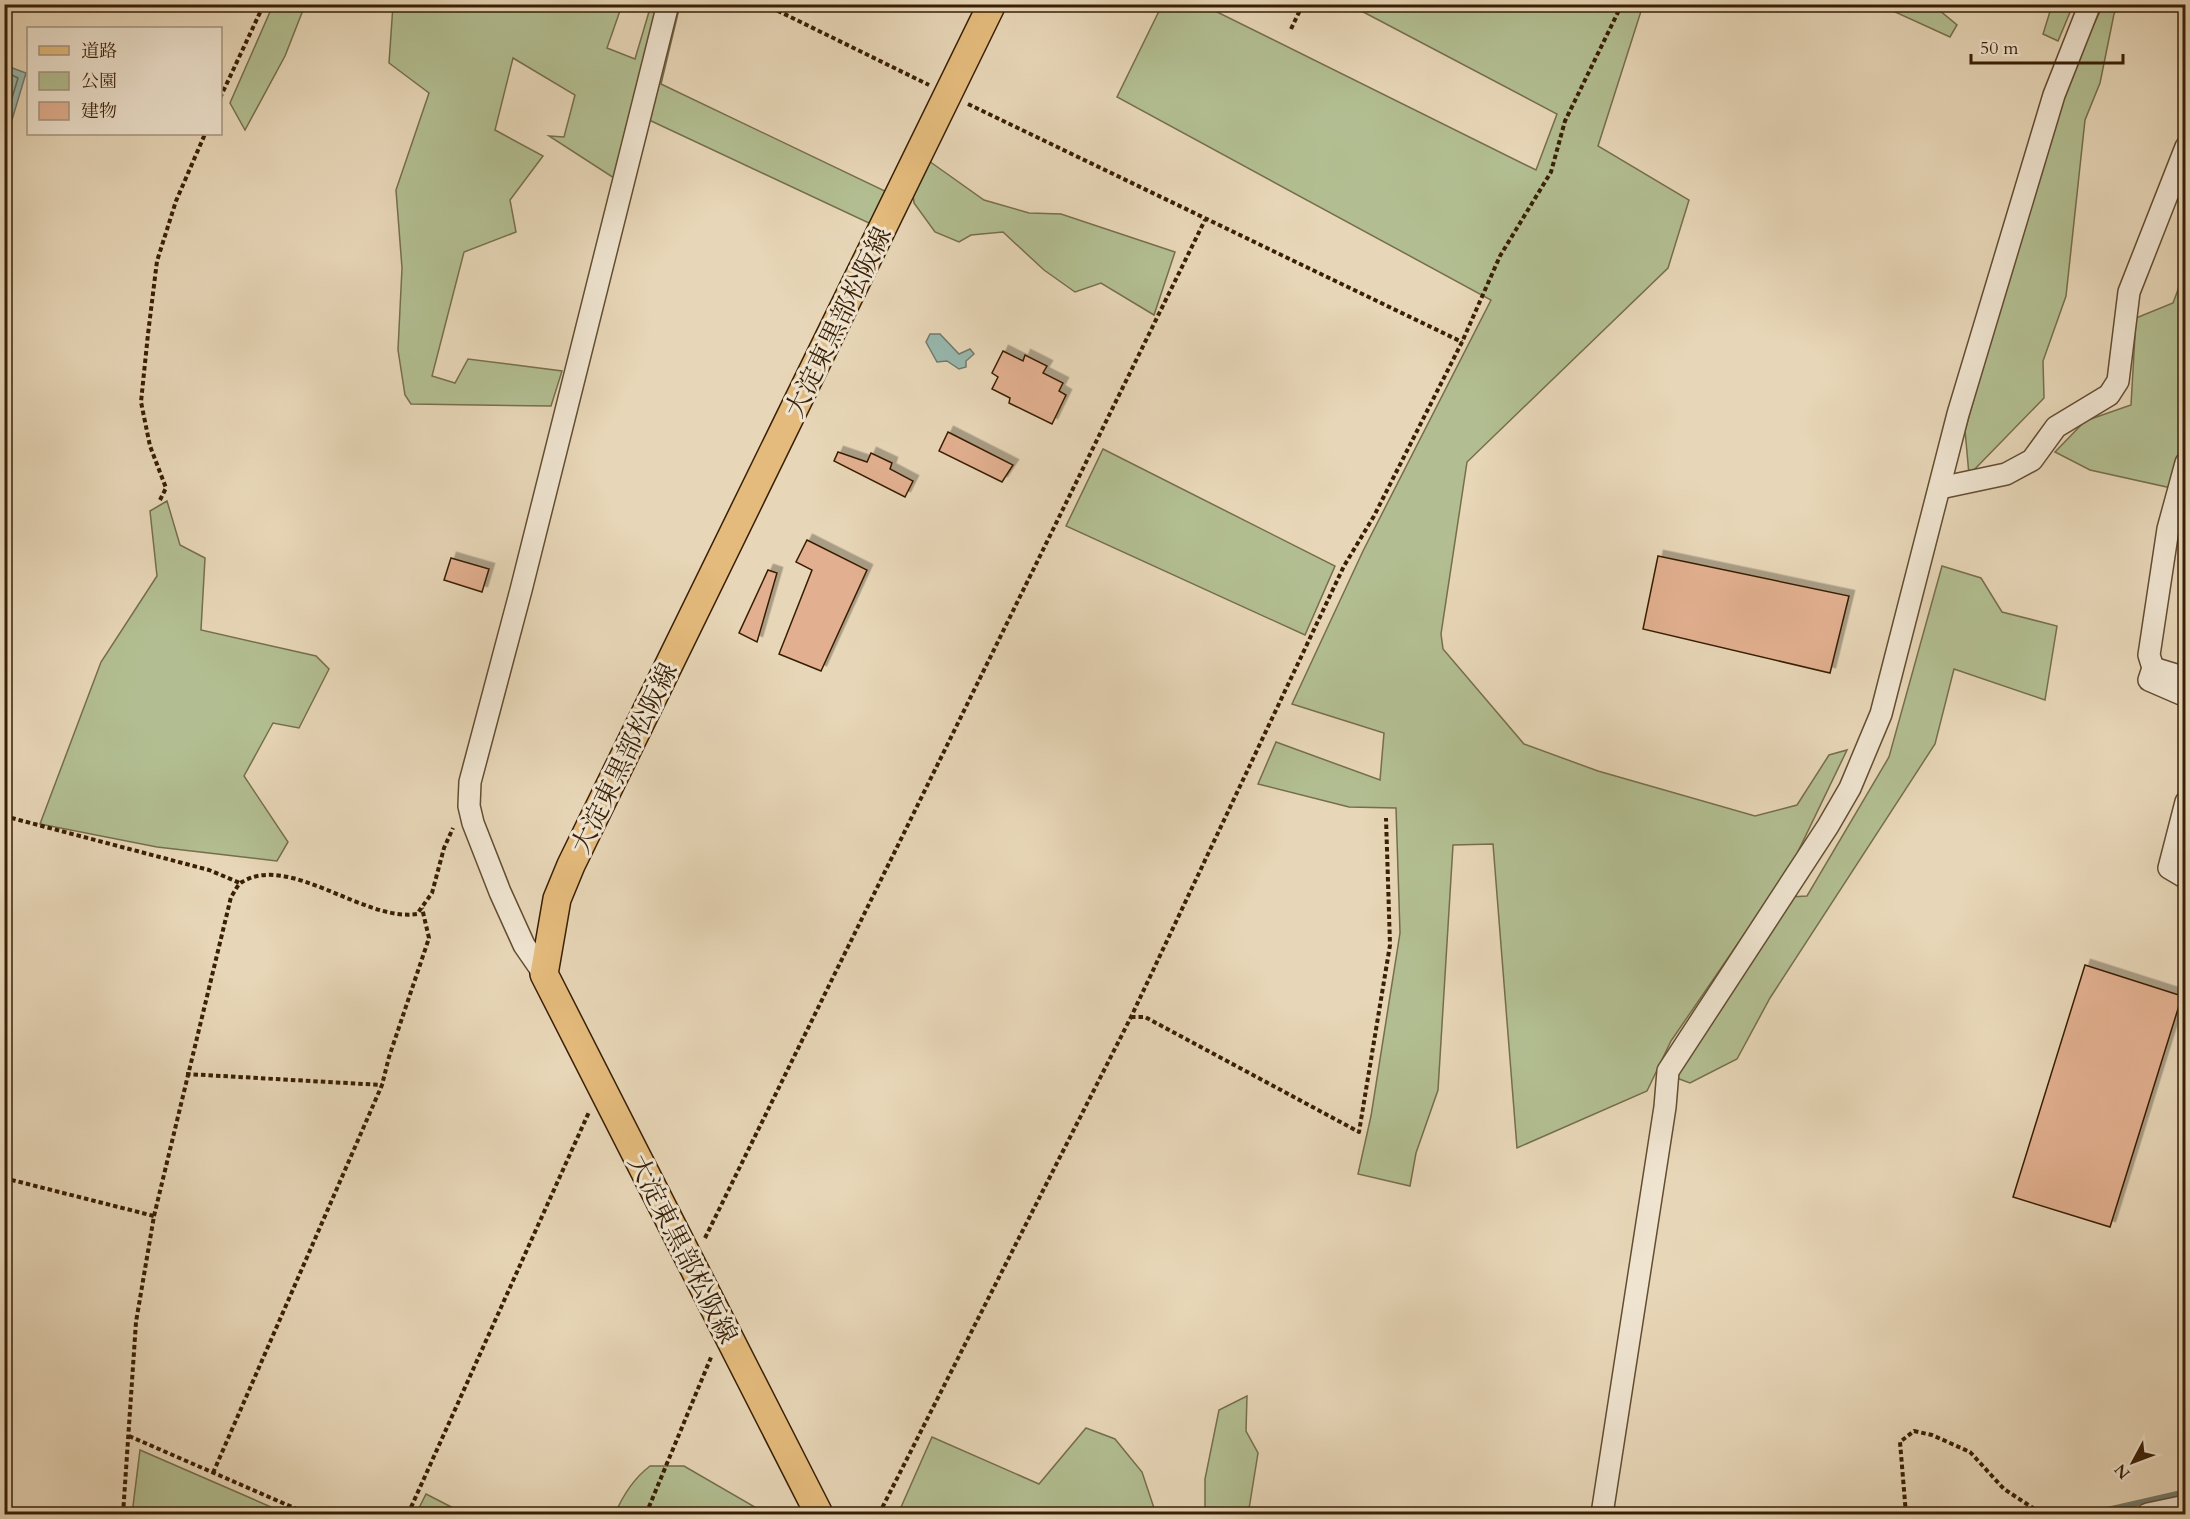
<svg xmlns="http://www.w3.org/2000/svg" width="2190" height="1519" font-family="Cardo,'Noto Serif JP',serif">
	<style>
		.green { fill: #b2be91; stroke: #766e4b; stroke-width: 1.5 }
		.water { fill: #97b9b0; stroke: #717b6c; stroke-width: 1.5 }
		.lines { fill: none; stroke-linecap: round; stroke-linejoin: round }
		.shore { stroke: #686c5a; stroke-width: 1.5 }
		.stream { stroke: #717b6c; stroke-width: 6 }
		.building { fill: #e2b090; stroke: #391f05; stroke-width: 1.5; filter: url(#shadow) }
		.minor-casing { stroke: #644d32; stroke-width: 24 }
		.major-casing { stroke: #391f05; stroke-width: 30 }
		.path { stroke: #391f05; stroke-width: 4; stroke-dasharray: 4.5 3; stroke-linecap: butt }
		.minor { stroke: #efe4d0; stroke-width: 21 }
		.major { stroke: #e4bb7c; stroke-width: 27 }
		.labels { text-anchor: middle; stroke-width: 6; stroke-linejoin: round; paint-order: stroke }
		.street-label { font-size: 26px; fill: #391f05; stroke: #efe4d0 }
	</style>
	<defs>
		<filter id="shadow"><feDropShadow dx="5.5" dy="-5.5" stdDeviation="0" flood-color="#0004"/></filter>
	</defs>
	<rect width="100%" height="100%" fill="#e7d6b7"/>
	<filter id="stains"><feTurbulence type="fractalNoise" baseFrequency=".00333" numOctaves="4"/><feColorMatrix values="0 0 0 0 .2 0 0 0 0 .09 0 0 0 0 .02 0 0 0 .5 -.17"/></filter>
	<radialGradient id="worn" r=".72"><stop offset=".6" stop-color="#630" stop-opacity="0"/><stop offset="1" stop-color="#630" stop-opacity=".3"/></radialGradient>
	<g class="green">
		<polygon points="1899,4 1933,5 1957,25 1950,37 1895,12"/>
		<polygon points="273,5 305,5 285,56 245,130 230,103"/>
		<polygon points="393,5 622,5 607,48 635,59 651,5 663,5 614,178 549,136 564,137 575,95 513,58 495,130 543,156 510,200 516,232 464,252 432,376 455,383 468,359 562,371 551,406 411,404 405,395 398,350 402,268 396,190 429,93 389,63"/>
		<polygon points="673,5 680,5 661,84 887,192 871,224 647,119"/>
		<polygon points="1162,5 1203,5 1536,170 1557,114 1350,5 1643,5 1598,146 1689,200 1668,268 1467,462 1441,634 1443,649 1524,744 1598,771 1755,816 1797,805 1829,755 1847,750 1791,866 1671,1041 1647,1091 1517,1148 1493,844 1453,845 1438,1090 1416,1153 1410,1186 1358,1174 1371,1116 1400,933 1396,808 1349,807 1258,784 1276,742 1380,780 1384,733 1292,704 1363,551 1491,300 1117,97"/>
		<polygon points="2052,5 2073,5 2058,41 2043,34"/>
		<polygon points="2103,5 2119,5 2114,14 2100,83 2085,120 2066,296 2043,361 2044,398 1969,475 1965,430 2063,90"/>
		<polygon points="929,161 984,200 1029,213 1061,214 1175,252 1154,315 1101,283 1075,292 1044,270 1003,232 971,235 959,242 935,232 914,203 913,193"/>
		<polygon points="2185,271 2186,450 2176,489 2090,470 2055,452 2085,421 2131,405 2136,318 2173,303"/>
		<polygon points="1103,449 1335,566 1305,635 1066,526"/>
		<polygon points="167,501 180,545 205,558 201,630 316,656 329,669 299,728 273,723 244,776 288,842 277,861 157,847 40,824 101,662 157,576 150,511"/>
		<polygon points="1942,566 1981,578 2002,612 2057,626 2045,700 1954,669 1935,744 1770,998 1737,1059 1690,1083 1674,1077 1789,897 1807,896 1889,757"/>
		<polygon points="1247,1396 1246,1431 1258,1453 1249,1509 1253,1514 1205,1514 1205,1479 1219,1410"/>
		<polygon points="1086,1428 1115,1439 1142,1472 1156,1514 898,1514 932,1437 1039,1484"/>
		<polygon points="140,1450 278,1510 276,1514 132,1514"/>
		<path d="M 650,1466 L 684,1466 L 767,1514 L 615,1514 C 623,1495 633,1479 650,1466 Z"/>
		<polygon points="426,1494 465,1514 416,1514"/>
	</g>
	<g class="water">
		<polygon points="4,65 26,73 6,140 4,139"/>
		<polygon points="930,334 940,334 959,354 970,349 974,354 966,361 966,367 959,369 947,361 937,362 926,342"/>
	</g>
	<g class="lines">
		<polyline class="shore" points="4,71 18,78 4,125"/>
		<polyline class="stream" points="2090,1514 2186,1492"/>
	</g>
	<g class="building">
		<polygon points="1003,351 1023,361 1025,355 1047,366 1043,373 1063,383 1059,391 1066,395 1052,424 1009,403 1010,398 992,389 998,377 992,373"/>
		<polygon points="948,432 1013,465 1002,482 939,451"/>
		<polygon points="838,452 867,462 871,453 892,463 890,469 913,481 905,497 834,461"/>
		<polygon points="807,540 867,570 821,671 779,654 812,570 796,562"/>
		<polygon points="1658,556 1849,596 1830,673 1643,629"/>
		<polygon points="451,558 489,569 482,592 444,580"/>
		<polygon points="768,570 777,573 757,642 739,633"/>
		<polygon points="2085,965 2182,996 2110,1227 2013,1197"/>
	</g>
	<g class="lines">
		<defs>
			<g id="minor">
				<polyline points="2186,463 2168,529 2149,655 2153,668 2149,680 2186,696"/>
				<polyline points="1940,488 2006,474 2032,460 2056,427 2109,395 2118,381 2129,292 2186,147"/>
				<polyline points="2153,668 2186,678"/>
				<polyline points="2186,802 2169,868 2186,878"/>
				<polyline points="544,974 524,945 500,892 473,823 469,806 470,782 521,590 668,4"/>
				<polyline points="1602,1514 1665,1107 1668,1071 1828,826 1850,788 1881,714 1958,414 2054,95 2090,4"/>
				<polyline points="2148,1514 2186,1506"/>
			</g>
			<polyline id="major" points="819,1514 544,974 557,899 571,865 992,4"/>
		</defs>
		<use href="#minor" class="minor-casing"/>
		<use href="#major" class="major-casing"/>
		<g class="path">
			<polyline points="764,4 929,85"/>
			<polyline points="1291,29 1303,4"/>
			<polyline points="220,98 264,4"/>
			<polyline points="968,104 1462,342"/>
			<polyline points="160,500 166,488 150,446 141,402 148,334 157,261 176,201 205,134"/>
			<polyline points="4,816 209,870 240,883"/>
			<polyline points="1131,1017 1145,1017 1359,1132 1390,945 1386,818"/>
			<polyline points="186,1074 382,1085"/>
			<polyline points="4,1178 154,1216"/>
			<polyline points="705,1238 1205,220"/>
			<polyline points="129,1436 308,1514"/>
			<polyline points="213,1473 382,1085 389,1057 429,938 422,908"/>
			<path d="M 123,1514 L 136,1322 L 154,1216 L 231,897 C 234,893 237,885 242,882 C 290,853 364,922 417,914 L 432,893 L 444,848 L 453,828"/>
			<polyline points="408,1514 589,1112"/>
			<polyline points="646,1514 712,1355"/>
			<polyline points="879,1514 1131,1017 1344,566 1374,516 1462,342 1500,256 1551,172 1565,121 1622,4"/>
			<polyline points="1906,1514 1900,1442 1914,1431 1932,1435 1970,1452 2004,1489 2042,1514"/>
		</g>
		<use href="#minor" class="minor"/>
		<use href="#major" class="major"/>
	</g>
	<g class="labels">
		<g class="street-label">
			<text transform="translate(838 322) rotate(-64)" y="9">大淀東黒部松阪線</text>
			<text transform="translate(624 758) rotate(-64)" y="9">大淀東黒部松阪線</text>
			<text transform="translate(683 1249) rotate(63)" y="9">大淀東黒部松阪線</text>
		</g>
	</g>
	<rect width="2190" height="1519" fill="none" stroke="#e7d6b7" stroke-width="24"/>
	<rect x="6" y="6" width="2178" height="1507" fill="none" stroke="#391f05" stroke-width="3"/>
	<rect x="12" y="12" width="2166" height="1495" fill="none" stroke="#391f05" stroke-width="1.5"/>
	<rect x="27" y="27" width="195" height="108" fill="#efe4d0" stroke="#a6957f" stroke-width="1.5"/>
	<rect x="39" y="46" width="30" height="9" fill="#e4bb7c" stroke="#a6957f" stroke-width="1.5"/>
	<text x="81" y="57" font-size="18" fill="#391f05">道路</text>
	<rect x="39" y="72" width="30" height="18" fill="#b2be91" stroke="#a6957f" stroke-width="1.5"/>
	<text x="81" y="87" font-size="18" fill="#391f05">公園</text>
	<rect x="39" y="102" width="30" height="18" fill="#e2b090" stroke="#a6957f" stroke-width="1.5"/>
	<text x="81" y="117" font-size="18" fill="#391f05">建物</text>
	<g transform="translate(2133 1462) rotate(229)" stroke="#efe4d0" stroke-width="4.5" paint-order="stroke">
	<path d="M0-4.5L10 22L0 15L-10 22Z" fill="#391f05"/>
	<text y="-9" font-size="16" font-weight="bold" text-anchor="middle" fill="#391f05">N</text>
	</g>
	<path d="M1971 54v9h152v-9" fill="none" stroke="#391f05" stroke-width="3"/>
	<text x="1980" y="54" font-size="18" fill="#391f05" stroke="#efe4d0" stroke-width="4.5" paint-order="stroke">50 m</text>
	<rect width="100%" height="100%" filter="url(#stains)"/>
	<rect width="100%" height="100%" fill="url(#worn)"/>
</svg>
